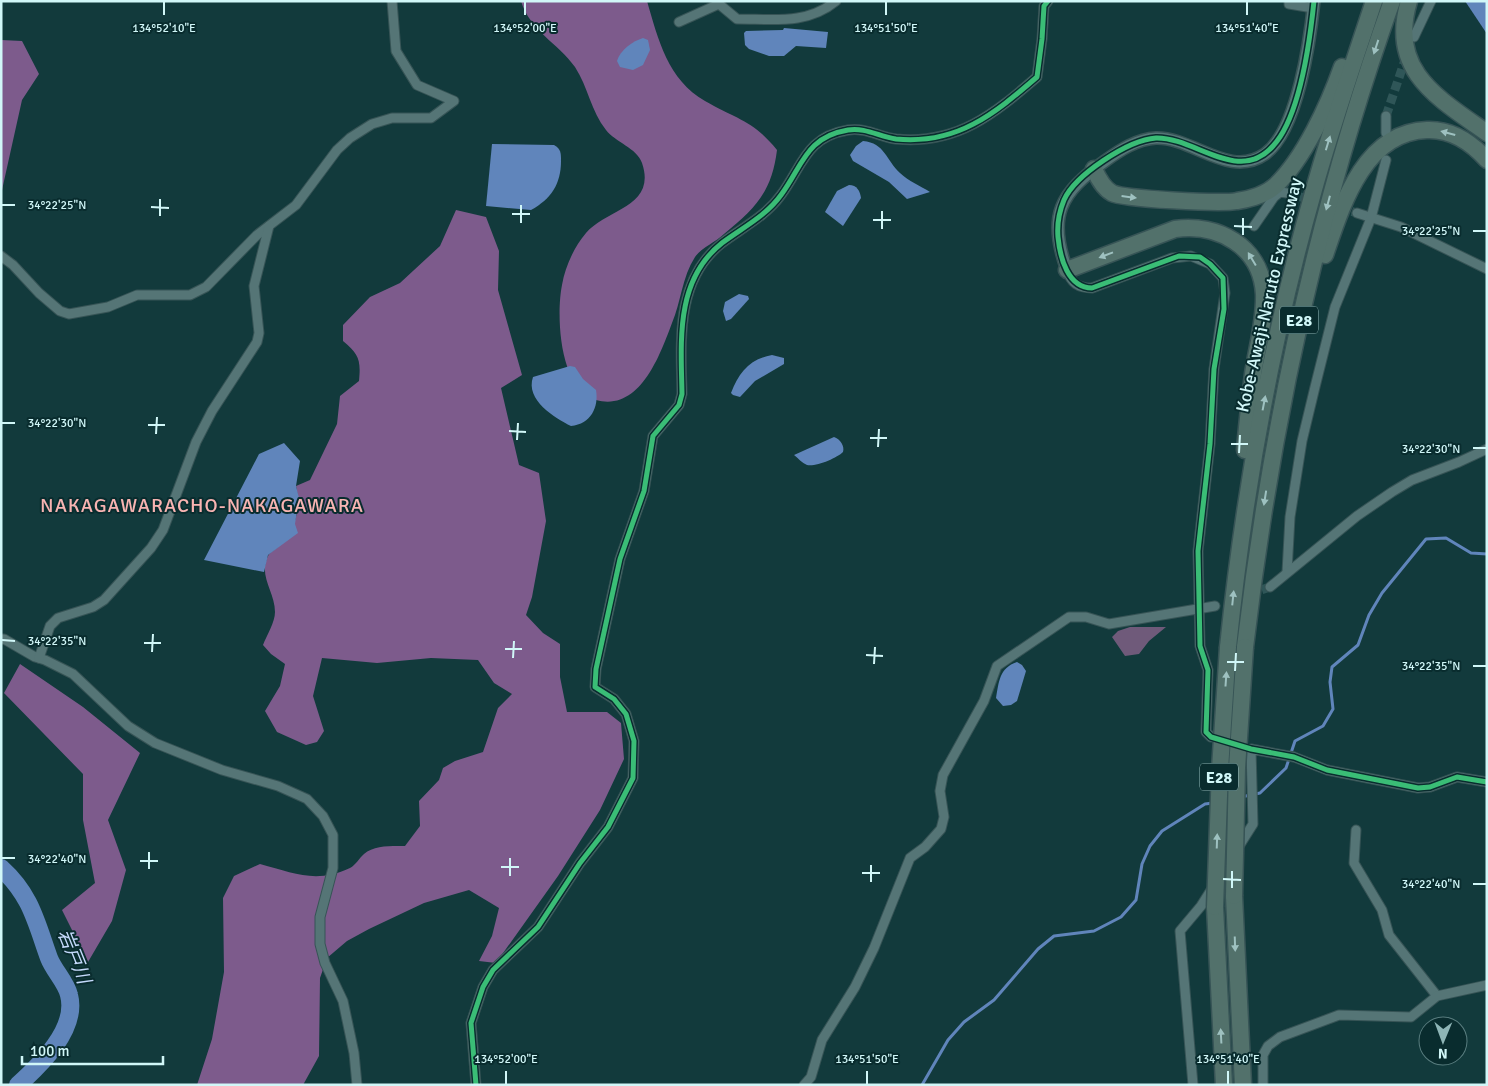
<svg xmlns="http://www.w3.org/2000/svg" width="1488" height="1086" font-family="Signika,'Noto Sans JP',sans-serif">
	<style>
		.green { fill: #6f5a7a }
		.forest { fill: #7d5b8c }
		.water { fill: #6085bb }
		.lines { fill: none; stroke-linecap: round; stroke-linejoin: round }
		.stream { stroke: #6085bb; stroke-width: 3 }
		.river { stroke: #6085bb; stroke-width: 18 }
		.minor-tunnel { stroke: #2f5658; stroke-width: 9; stroke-dasharray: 9 4.5; stroke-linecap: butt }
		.minor-casing { stroke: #375456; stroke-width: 11 }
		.tertiary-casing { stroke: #375456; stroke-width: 14 }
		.motorway-casing { stroke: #375456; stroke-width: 19 }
		.minor { stroke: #557576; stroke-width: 9 }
		.tertiary { stroke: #557576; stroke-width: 11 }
		.motorway { stroke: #52716b; stroke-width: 16 }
		.motorway-bridge-casing { stroke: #375456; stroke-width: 19; stroke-linecap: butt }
		.motorway-bridge { stroke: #52716b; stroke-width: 16 }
		.cycleway-casing { stroke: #092c2e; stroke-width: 8 }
		.cycleway { stroke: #3abd76; stroke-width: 5 }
		.oneway { fill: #9ec1c0 }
		.ticks { fill: none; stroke: #d1f7f8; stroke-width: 2 }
		.labels { text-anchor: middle; stroke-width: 4; stroke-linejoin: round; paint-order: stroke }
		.shield { fill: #092c2e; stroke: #95babb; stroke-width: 1 }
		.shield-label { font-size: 16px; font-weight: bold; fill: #d1f7f8 }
		.street-label { font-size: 18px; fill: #d1f7f8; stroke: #092c2e }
		.water-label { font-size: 19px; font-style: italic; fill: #c5dafc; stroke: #092c2e }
		.quarter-label { font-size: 20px; letter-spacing: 1px; fill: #f8b4b2; stroke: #092c2e }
		.ticks-label { font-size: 12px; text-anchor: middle; fill: #d1f7f8; stroke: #092c2e; stroke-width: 4; stroke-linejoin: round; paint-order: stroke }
	</style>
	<rect width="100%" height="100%" fill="#123a3c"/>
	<polygon class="green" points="1130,627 1166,627 1149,641 1139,654 1125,656 1112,637 1118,631"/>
	<g class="forest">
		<path d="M 521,1 L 647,1 C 658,39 668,80 705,101 C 736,119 753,120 777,150 C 772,191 756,208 724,234 C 716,242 701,248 695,257 C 682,277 681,302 672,323 C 660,355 640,412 596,400 C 559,390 556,315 562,285 C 565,267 574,247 586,233 C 606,209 657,207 642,163 C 637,148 615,142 606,130 C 591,111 588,87 575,67 C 558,43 530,31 521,1 Z"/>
		<polygon points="1,40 22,41 39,74 22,100 2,190"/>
		<path d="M 456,210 L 486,217 L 499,251 L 498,290 L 522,375 L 501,388 L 519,465 L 539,473 L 546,521 L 532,597 L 526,615 L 543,633 L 560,644 L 560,677 L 567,712 L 607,712 L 621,723 L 624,759 L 600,810 L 558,876 L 496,963 L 479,961 L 492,936 L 499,908 L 469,890 L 424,903 L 369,929 L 347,941 L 327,958 L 320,978 L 319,1056 L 303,1085 L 197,1085 L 212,1039 L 224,972 L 223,898 L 234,876 L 260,864 C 294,873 316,884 350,868 C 356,865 359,858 364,854 C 374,845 392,846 405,846 L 420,826 L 419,801 L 439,780 L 443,768 L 455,761 L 483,752 L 498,708 L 512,694 L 494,683 L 478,660 L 431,658 L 377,663 L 322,658 L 313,696 L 324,731 L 317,742 L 306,745 L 277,732 L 265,711 L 280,686 L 285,664 L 271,654 L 263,645 C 267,635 275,622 275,612 C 275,592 258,576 268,556 C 270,552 276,549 279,546 C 296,529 301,508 296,486 L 310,480 L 337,424 L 340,396 L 359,381 C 361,360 359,354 343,341 L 343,325 L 370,297 L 400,283 L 440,246 Z"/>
		<polygon points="20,664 83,707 140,753 108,820 126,870 112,921 88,962 62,910 95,883 83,820 83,774 4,693"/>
	</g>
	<g class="water">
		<polygon points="1465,1 1487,1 1487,34"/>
		<polygon points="784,28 828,32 826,48 796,46 784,56 769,56 749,49 745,45 744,33 746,31 783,30"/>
		<path d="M 643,38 L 648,40 L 650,50 L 643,65 L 633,70 L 620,67 L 617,61 C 620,50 633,41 643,38 Z"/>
		<path d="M 863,141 C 885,143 886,160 900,173 C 908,181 921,186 930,192 L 907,199 L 889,182 L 853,161 L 850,155 L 856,146 Z"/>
		<path d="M 492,144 L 554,145 C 561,149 561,153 561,161 C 561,184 551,199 531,210 L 486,206 Z"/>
		<path d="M 849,185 C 857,185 860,191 861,198 L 843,226 L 825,212 L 837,191 Z"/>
		<polygon points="739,294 748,296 749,299 731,319 726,321 723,311 725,302"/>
		<path d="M 772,355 L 784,358 L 784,364 L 755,381 L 740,397 L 733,395 L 731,393 C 739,372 750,359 772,355 Z"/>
		<path d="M 570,366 L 575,367 L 583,379 L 596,390 C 599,407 591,424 571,426 C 555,418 525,400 533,377 Z"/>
		<path d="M 834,437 C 840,439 845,446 843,452 C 837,458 816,467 807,465 C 802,463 798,458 794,455 Z"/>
		<polygon points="284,443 300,461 296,486 299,498 295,524 298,533 268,555 264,572 204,560 259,454"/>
		<path d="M 1017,662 L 1022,665 L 1026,671 L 1017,701 L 1011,705 L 1003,706 L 996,698 C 999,682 999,668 1017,662 Z"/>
	</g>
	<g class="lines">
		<g class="stream">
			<polyline points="1241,797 1260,793 1286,768 1295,741 1323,726 1333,709 1330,682 1332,667 1358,645 1369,615 1382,593 1426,539 1446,538 1471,553 1487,554"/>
			<polyline points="922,1085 948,1040 964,1022 994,1000 1038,949 1054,936 1094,931 1121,917 1136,900 1142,864 1150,846 1162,831 1205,804 1213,803"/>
		</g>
		<path class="river" d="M 1,868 C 31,895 36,922 49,958 C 54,971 66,982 69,995 C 78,1029 40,1065 18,1085"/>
		<g class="minor-tunnel">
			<polyline points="1386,116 1407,54"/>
			<polyline points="1287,193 1357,213"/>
			<polyline points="1249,594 1270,587"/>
		</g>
		<defs>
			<g id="minor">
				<polyline points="1289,1 1289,4 1313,8"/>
				<path d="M 679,22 L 719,4 L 737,19 C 773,19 807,25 836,1"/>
				<polyline points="1414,37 1431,1"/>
				<polyline points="1386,116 1386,133"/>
				<polyline points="1357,213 1401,227 1487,269"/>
				<polyline points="1254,226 1274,197 1280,192 1287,193"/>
				<polyline points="1,256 13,265 39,293 60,311 69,314 108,307 137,295 190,295 206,287 257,235 296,205 337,150 350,138 372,124 392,118 431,118 454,101 417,85 396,51 392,1"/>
				<path d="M 1067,270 C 1071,283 1078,288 1092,288 L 1172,258 L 1191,256 L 1210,264 L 1223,278 L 1225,293 L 1214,369 L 1210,444 L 1198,551 L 1200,646 L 1208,670 L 1206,732 L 1211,737"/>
				<polyline points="1287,572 1290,517 1302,441 1315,387 1335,307 1371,218 1386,160"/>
				<polyline points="1270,587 1357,516 1392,492 1412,480 1459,462 1487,449"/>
				<polyline points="1,639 4,639 35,657 45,660 73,674 128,726 155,743 222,770 278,786 307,799 323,816 333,835 333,868 320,917 320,944 325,963 343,1001 354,1053 357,1085"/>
				<polyline points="39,658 50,626 58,618 93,607 104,600 151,548 163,530 196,442 212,411 257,342 259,333 254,286 269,226"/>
				<polyline points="1356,830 1354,863 1382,910 1389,935 1437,996"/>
				<path d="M 476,1085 L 471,1023 L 483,987 L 493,970 L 538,927 L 580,863 L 608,827 L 633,778 L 634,741 L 626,714 L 614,699 L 595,687 L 596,669 L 620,559 L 644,491 L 653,436 L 679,405 L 682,394 C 681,341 675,280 722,243 C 742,228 766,216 781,195 C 803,165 806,137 848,130 C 865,127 880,137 896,139 C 957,145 994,114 1037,77 L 1042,39 L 1044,6 L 1048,1"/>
				<polyline points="804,1085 811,1077 822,1040 855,987 874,948 910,858 925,847 941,829 944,817 940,791 943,775 984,701 997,666 1069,617 1086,617 1109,624 1215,606"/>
				<polyline points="1193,1085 1180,931 1201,906 1253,824 1251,749 1294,757 1327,770 1418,788 1430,787 1457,777 1487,782"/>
				<polyline points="1263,1085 1263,1055 1268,1046 1280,1037 1339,1015 1411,1017 1437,996 1487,985"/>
			</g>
			<path id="tertiary" d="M 1067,270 C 1047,216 1060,193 1105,161 C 1120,150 1137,139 1156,138 C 1193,137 1229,179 1265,154 C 1298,130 1310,40 1314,1"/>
			<g id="motorway">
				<path d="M 1409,1 C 1388,71 1438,98 1487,133"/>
				<path d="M 1094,169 C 1098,178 1103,188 1112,193 C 1124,199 1221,204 1237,201 C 1250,199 1265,195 1275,186 C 1304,159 1329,104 1342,67"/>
				<path d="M 1325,255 C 1342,205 1364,132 1427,130 C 1452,129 1471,142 1487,160"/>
				<path d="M 1067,270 L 1175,229 C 1218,223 1261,246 1264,294 C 1265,321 1257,347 1253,374 C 1250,399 1247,424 1245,450"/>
				<path d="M 1228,647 C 1244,493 1271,341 1313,193 C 1331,128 1353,65 1374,1"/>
				<path d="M 1245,647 C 1271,427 1317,210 1392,1"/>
				<polyline points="1234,896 1243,1085"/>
				<polyline points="1215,907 1224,1085"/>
			</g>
		</defs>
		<use href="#minor" class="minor-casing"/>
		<use href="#tertiary" class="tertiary-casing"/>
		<use href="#motorway" class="motorway-casing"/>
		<use href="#minor" class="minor"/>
		<use href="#tertiary" class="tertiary"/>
		<use href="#motorway" class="motorway"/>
		<defs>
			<g id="motorway-bridge">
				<polyline points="1234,896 1237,768 1245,647"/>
				<polyline points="1215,907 1220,769 1228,647"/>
			</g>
		</defs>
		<use href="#motorway-bridge" class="motorway-bridge-casing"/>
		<use href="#motorway-bridge" class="motorway-bridge"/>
		<defs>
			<g id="cycleway">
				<path d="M 1314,1 C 1310,40 1300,117 1273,146 C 1239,185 1195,137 1156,138 C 1128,140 1075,175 1064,200 C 1059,212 1057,225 1058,237 C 1060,258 1068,288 1092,288 L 1179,256 L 1200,257 L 1210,264 L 1223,278 L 1224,309 L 1214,369 L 1210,444 L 1198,551 L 1200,646 L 1208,670 L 1206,732 L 1211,737 L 1251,749 L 1294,757 L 1327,770 L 1418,788 L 1430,787 L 1457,777 L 1487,782"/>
				<path d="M 476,1085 L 471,1023 L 483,987 L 493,970 L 538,927 L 580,863 L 608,827 L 633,778 L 634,741 L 626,714 L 614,699 L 595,687 L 596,669 L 620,559 L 644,491 L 653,436 L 679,405 L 682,394 C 681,341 675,280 722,243 C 742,228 766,216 781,195 C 803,165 806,137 848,130 C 865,127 880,137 896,139 C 957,145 994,114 1037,77 L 1042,39 L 1044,6 L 1048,1"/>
			</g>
		</defs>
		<use href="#cycleway" class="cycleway-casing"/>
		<use href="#cycleway" class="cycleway"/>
	</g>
	<defs><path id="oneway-solid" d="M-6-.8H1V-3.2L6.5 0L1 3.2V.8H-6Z" transform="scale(1.25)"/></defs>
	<g class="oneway">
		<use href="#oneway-solid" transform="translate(1376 47) rotate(108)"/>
		<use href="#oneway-solid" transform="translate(1448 133) rotate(-165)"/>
		<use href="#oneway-solid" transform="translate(1328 143) rotate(-73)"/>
		<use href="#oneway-solid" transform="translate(1129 197) rotate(7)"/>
		<use href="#oneway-solid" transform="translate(1328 203) rotate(105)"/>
		<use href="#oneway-solid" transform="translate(1106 255) rotate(159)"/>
		<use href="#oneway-solid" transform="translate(1252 259) rotate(-121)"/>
		<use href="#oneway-solid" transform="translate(1264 403) rotate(-79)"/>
		<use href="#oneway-solid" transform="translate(1265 498) rotate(99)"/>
		<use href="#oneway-solid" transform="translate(1233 598) rotate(-84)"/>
		<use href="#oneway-solid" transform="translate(1226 679) rotate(-86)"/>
		<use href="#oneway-solid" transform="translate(1217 841) rotate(-88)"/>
		<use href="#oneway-solid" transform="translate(1235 944) rotate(88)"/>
		<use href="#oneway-solid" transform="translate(1221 1036) rotate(-93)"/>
	</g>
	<path class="ticks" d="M 164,15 L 164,2M 525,15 L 525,2M 886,15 L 886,2M 1247,15 L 1247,2M 2,205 L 15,205M 151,207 L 169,208M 512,214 L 530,214M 160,216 L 160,199M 873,220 L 891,220M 521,223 L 521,205M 1234,226 L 1252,227M 882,229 L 882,211M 1473,231 L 1486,231M 1243,235 L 1243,218M 2,423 L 15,423M 148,425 L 165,425M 509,431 L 526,432M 156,434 L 157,417M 870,438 L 887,438M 517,440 L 518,423M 1231,444 L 1248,444M 878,447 L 879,429M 1473,448 L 1486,448M 1239,453 L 1240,435M 2,640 L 15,641M 144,643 L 161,643M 505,649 L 522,649M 152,652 L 153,634M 866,655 L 883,656M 513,658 L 514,641M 1227,662 L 1244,662M 874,664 L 875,647M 1473,666 L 1486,666M 1235,671 L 1236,653M 2,858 L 15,858M 140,861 L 158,861M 501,867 L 519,867M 149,869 L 149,852M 862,873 L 880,873M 510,876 L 510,858M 1223,879 L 1241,880M 871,882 L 871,865M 1473,884 L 1486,884M 1232,888 L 1232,871M 506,1084 L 506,1071M 867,1084 L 867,1071M 1228,1084 L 1228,1071"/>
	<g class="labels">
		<g class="shield">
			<rect x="1280" y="306.5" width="38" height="27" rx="4"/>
			<rect x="1200" y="763.5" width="38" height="27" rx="4"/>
		</g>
		<g class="shield-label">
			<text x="1299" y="326">E28</text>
			<text x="1219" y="783">E28</text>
		</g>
		<g class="street-label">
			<text transform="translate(1269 295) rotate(-77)" y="6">Kobe-Awaji-Naruto Expressway</text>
		</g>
		<g class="water-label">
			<text transform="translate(75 956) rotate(68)" y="7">岩戸川</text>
		</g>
		<g class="quarter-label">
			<text x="202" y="512">NAKAGAWARACHO-NAKAGAWARA</text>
		</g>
	</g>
	<g class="ticks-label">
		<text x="164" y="32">134°52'10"E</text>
		<text x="525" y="32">134°52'00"E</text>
		<text x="886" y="32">134°51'50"E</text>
		<text x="1247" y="32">134°51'40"E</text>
		<text x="57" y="209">34°22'25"N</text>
		<text x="1431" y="235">34°22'25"N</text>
		<text x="57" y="427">34°22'30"N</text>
		<text x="1431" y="453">34°22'30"N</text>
		<text x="57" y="645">34°22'35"N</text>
		<text x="1431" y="670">34°22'35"N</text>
		<text x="57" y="863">34°22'40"N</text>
		<text x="1431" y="888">34°22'40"N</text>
		<text x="506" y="1063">134°52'00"E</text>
		<text x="867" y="1063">134°51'50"E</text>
		<text x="1228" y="1063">134°51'40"E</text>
	</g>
	<rect width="1488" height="1086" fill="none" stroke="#d1f7f8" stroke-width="5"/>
	<g transform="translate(1443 1041) rotate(181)"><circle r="24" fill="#092c2e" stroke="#597d7f"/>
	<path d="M0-4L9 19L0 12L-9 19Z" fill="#8eb5b6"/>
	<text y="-8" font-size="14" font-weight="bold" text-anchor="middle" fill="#d1f7f8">N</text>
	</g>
	<path d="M22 1056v8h141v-8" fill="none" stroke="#d1f7f8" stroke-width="2.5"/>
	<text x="30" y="1056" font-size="15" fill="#d1f7f8" stroke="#092c2e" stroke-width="4" paint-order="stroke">100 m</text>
</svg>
